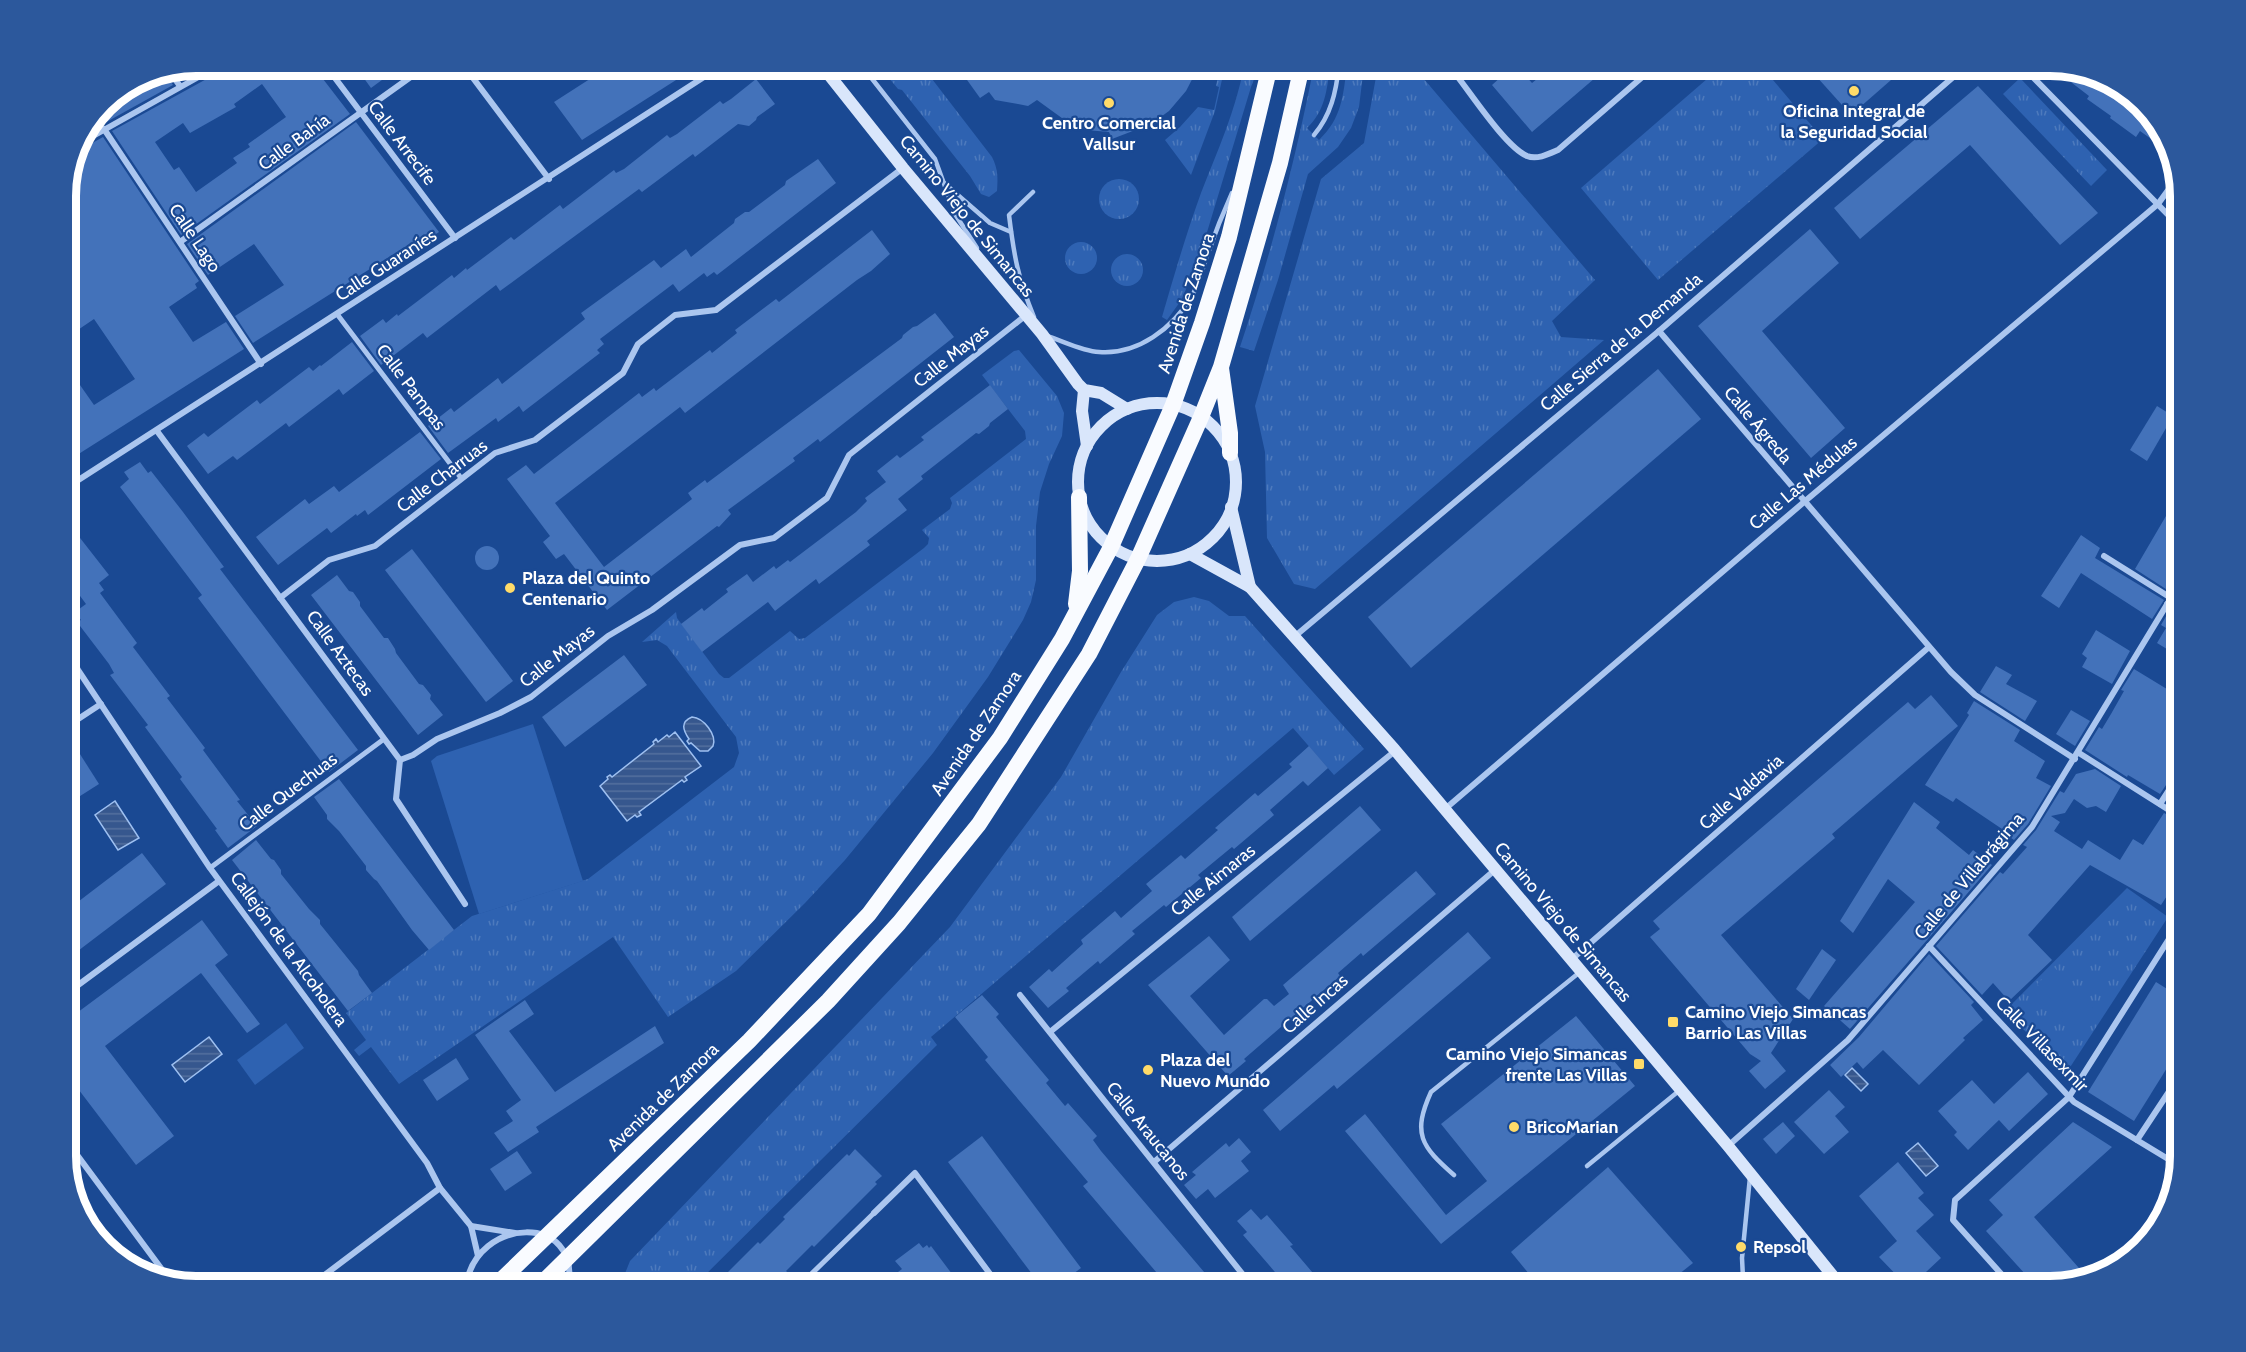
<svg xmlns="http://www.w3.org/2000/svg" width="2246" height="1352" font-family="Cabin,sans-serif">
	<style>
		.grass { fill: url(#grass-tufts) }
		.garden { fill: #2e62b1 }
		.water { fill: url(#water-rules); stroke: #9ec0f1; stroke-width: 1.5 }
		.building { fill: #4372ba; fill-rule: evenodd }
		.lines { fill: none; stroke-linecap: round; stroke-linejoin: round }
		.service { stroke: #abc6ef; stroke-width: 4.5 }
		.pedestrian { stroke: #abc6ef; stroke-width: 5 }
		.minor { stroke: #abc6ef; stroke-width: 6 }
		.secondary { stroke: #d9e6fb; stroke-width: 12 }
		.trunk { stroke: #f9fbff; stroke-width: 16 }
		.poi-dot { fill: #ffdb69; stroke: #1a4993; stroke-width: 2 }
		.labels { text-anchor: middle; stroke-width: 4.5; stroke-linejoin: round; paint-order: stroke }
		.poi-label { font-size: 18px; font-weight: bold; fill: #fff; stroke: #1a4993; text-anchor: start }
		.street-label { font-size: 18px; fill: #fff; stroke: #1a4993 }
		.rim { fill: none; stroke: #fff; stroke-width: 8 }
	</style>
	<defs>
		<pattern id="grass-tufts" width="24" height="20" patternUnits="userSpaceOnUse" patternTransform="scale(1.5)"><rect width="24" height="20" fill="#2e62b1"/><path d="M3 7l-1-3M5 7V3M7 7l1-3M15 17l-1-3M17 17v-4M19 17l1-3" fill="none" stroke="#4d7abd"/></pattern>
		<pattern id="water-rules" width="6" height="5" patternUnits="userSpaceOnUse" patternTransform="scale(1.5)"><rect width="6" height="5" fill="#36578e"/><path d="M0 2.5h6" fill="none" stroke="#54709f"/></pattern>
	</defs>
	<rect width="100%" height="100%" fill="#1a4993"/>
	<g class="grass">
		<path d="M 879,66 L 922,66 L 992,157 C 998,169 998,178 997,191 L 989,197 L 981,194 L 970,176 L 902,90 L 898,89 Z"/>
		<polygon points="1220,66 1225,66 1215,111 1191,175 1165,140 1180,127 1198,107 1214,110 1219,87 1216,86"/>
		<path d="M 1244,66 L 1259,66 L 1251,87 L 1201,252 L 1182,299 L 1167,320 L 1162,317 C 1174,276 1186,234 1201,193 C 1217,152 1236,110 1244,66 Z"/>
		<path d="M 1314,66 L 1330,66 C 1327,90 1325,111 1307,128 L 1319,140 C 1342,118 1343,96 1347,66 L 1364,66 L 1359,107 L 1351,128 L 1338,147 L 1308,174 L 1278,280 L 1254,351 L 1240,347 C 1271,254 1295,162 1314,66 Z"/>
		<polygon points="1378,66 1416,66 1418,72 1595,280 1552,321 1561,337 1604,340 1315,589 1294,584 1267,538 1265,452 1255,406 1321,179 1364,143"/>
		<polygon points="1722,66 1761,66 1823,139 1658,280 1581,188"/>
		<polygon points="2020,78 2107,170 2091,186 2003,94"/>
		<circle cx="1119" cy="199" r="20"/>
		<circle cx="1081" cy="258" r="16"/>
		<circle cx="1127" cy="270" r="16"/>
		<polygon points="1019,350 1057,396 1064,413 1062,436 1049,464 1040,492 1036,526 1036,580 1031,602 1023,620 988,677 933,753 845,860 805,903 736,971 668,1017 613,937 399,1084 371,1047 359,1056 354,1050 366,1040 346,1013 472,916 588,879 734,767 739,753 736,737 667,646 657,640 642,642 676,612 677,618 719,674 724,678 729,678 790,631 799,639 805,638 924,548 928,544 929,538 922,530 950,509 952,503 950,498 1026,439 1025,431 982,375 1014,351"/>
		<polygon points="1194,597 1209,601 1229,616 1245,616 1364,749 1334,775 1293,728 931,1037 937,1045 694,1286 620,1286 630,1261 950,927 1061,777 1121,672 1157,615 1174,602"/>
		<polygon points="2127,888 2168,917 2065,1075 2006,1010"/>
	</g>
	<g class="garden">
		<polygon points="533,724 583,881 479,914 431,761 437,756"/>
		<polygon points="2055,968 2093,1008 2075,1025 2037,984"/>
		<polygon points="286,1023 304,1048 255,1085 237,1060"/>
	</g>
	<g class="water">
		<path d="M 692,717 C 704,718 717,735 713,746 L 708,751 L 700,751 L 691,743 L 689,744 L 687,741 L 689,739 C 683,730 680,722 692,717 Z"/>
		<polygon points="675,732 701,766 685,777 687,780 684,782 682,780 639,812 641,815 637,817 635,815 627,821 600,786 608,779 607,777 610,775 612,777 654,744 653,742 656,739 658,742 667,735 669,737"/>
		<polygon points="115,801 139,838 118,850 95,815"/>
		<polygon points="209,1037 222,1054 185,1082 172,1065"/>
		<polygon points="1852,1068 1868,1084 1861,1091 1845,1075"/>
		<polygon points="1918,1143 1938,1166 1926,1176 1906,1153"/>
	</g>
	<g class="building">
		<polygon points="196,66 207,66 182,80 175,70"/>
		<path d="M 223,66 L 295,66 L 301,74 L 313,66 L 350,114 L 181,235 L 112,131 L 221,71 ZM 262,84 L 286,117 L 248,144 L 250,147 L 233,158 L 237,163 L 196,192 L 179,167 L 174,170 L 155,142 L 183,123 L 190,133 L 236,107 L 234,104 Z"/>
		<polygon points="355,66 401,66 371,88"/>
		<polygon points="610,66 698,66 582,140 554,102"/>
		<polygon points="957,66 1199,66 1186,91 1169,111 1151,124 1112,139 1109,132 1086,130 1066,121 1037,100 1028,106 1018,104 995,100 989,92 980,98"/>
		<polygon points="1513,66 1517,66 1532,83 1553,66 1609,66 1532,132 1492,85"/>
		<polygon points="1807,66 1907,66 1851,115"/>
		<polygon points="2050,66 2115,84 2162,131 2168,151 2140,131 2136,137 2110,118 2111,116 2087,99 2089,96"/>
		<polygon points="164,72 173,85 83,135 105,104 147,76"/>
		<polygon points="756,79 775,104 757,117 756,120 749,126 738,124 695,157 693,154 642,192 639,189 500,291 496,285 427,338 423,333 381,365 360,336 383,319 386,323 397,314 398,316 452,275 454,278 466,268 467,270 511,237 514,240 560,205 563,209 614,170 616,173 624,169 667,135 670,138 677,134 720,101 723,104 731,99"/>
		<polygon points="1978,86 2098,213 2060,245 1970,145 1860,239 1834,208"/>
		<polygon points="356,122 439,232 415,248 411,243 253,343 235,316 284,285 254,244 208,275 187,244"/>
		<polygon points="103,137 199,281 195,284 197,288 169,307 193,342 226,322 244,349 66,462 66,365 94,405 135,379 94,319 66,338 66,188 75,150 80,150"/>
		<polygon points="818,159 836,183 717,275 714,272 707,277 704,273 679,292 673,284 600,339 604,344 597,350 600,353 523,412 519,406 498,422 496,418 448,453 428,426 451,408 454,412 498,378 502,384 585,319 581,313 654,260 661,268 686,249 691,257 734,223 735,219 745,212 749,212 785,185 786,181"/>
		<polygon points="1810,229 1839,263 1762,331 1845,428 1811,458 1698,326"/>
		<polygon points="872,230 890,254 871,271 857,280 685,413 680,407 555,503 604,567 692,499 688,493 705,480 707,483 902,338 903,335 913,327 917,326 935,313 954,337 820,442 818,439 793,458 795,461 728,510 731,514 719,527 717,526 607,610 564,554 556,559 543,542 550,536 507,479 526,465 534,474 639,393 642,397 654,388 656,391 710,350 712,353 737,333 735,330 776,299 779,302"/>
		<polygon points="352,342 374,371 343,395 339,389 289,427 286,423 237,460 233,456 208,474 187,446 204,433 208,437 257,400 260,404 309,367 313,371 320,365 321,366"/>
		<polygon points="1658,369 1701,419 1411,668 1368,617"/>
		<polygon points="990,385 1008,409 990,423 989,426 979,434 976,433 921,476 923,479 898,499 907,510 867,541 870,545 819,584 816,579 775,611 768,602 702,652 681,624 702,608 704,611 728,592 726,589 747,574 753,582 774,566 776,569 788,560 790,562 856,512 867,501 865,498 886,482 877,471 897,455 900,458 924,440 921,437"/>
		<polygon points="2157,406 2173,416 2147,461 2130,450"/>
		<polygon points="420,432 441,459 368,515 365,510 357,516 356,514 331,533 327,528 278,565 256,537 305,499 309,504 334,486 339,492"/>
		<polygon points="140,462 148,473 151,471 183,512 224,567 220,569 358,750 329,772 198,598 202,595 120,487 129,479 124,472"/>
		<polygon points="2180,492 2180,578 2176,580 2169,591 2135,569"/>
		<polygon points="66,520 109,575 99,583 104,590 100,593 137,643 133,647 170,696 167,698 205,748 203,750 240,800 237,801 257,826 228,848 215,830 217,829 180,779 182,777 145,727 148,725 110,675 114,673 109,664 77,622 81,620 75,612 86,604 66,577"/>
		<polygon points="2081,535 2100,548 2095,558 2164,600 2152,619 2081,573 2059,608 2041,596"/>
		<circle cx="487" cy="558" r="12"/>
		<polygon points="412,549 513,681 486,702 385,570"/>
		<polygon points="337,575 349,591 353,592 360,602 360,606 384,638 388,638 395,649 396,653 419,684 423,685 431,695 430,699 443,715 418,735 311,595"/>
		<polygon points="2169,611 2180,617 2180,657 2157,643 2166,628 2161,625"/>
		<polygon points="2096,630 2130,651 2112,684 2082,667 2087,658 2082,654"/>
		<polygon points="624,655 647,685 565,747 542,717"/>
		<polygon points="1996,666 2012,675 2006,684 2037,701 2025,721 1980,692"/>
		<polygon points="2134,669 2180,697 2180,768 2176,770 2160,794 2128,775 2127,777 2085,750 2099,727 2102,729 2111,714 2124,691 2121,690"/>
		<polygon points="1931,695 1958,726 1832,834 1835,838 1721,935 1793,1019 1771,1053 1786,1071 1765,1089 1749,1071 1761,1061 1750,1054 1650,937 1660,929 1653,921 1908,702 1915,709"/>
		<polygon points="1974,701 2020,730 2014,741 2045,761 2036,778 2051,786 2028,824 2014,840 2004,833 2005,831 1956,798 1953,802 1925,785 1969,715 1967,713"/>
		<polygon points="2071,710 2090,721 2075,746 2056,734"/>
		<polygon points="1309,746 1328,768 1308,786 1303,781 1270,810 1274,815 1234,849 1232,847 1198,875 1201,878 1166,907 1164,905 1132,931 1135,934 1100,964 1098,961 1066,988 1069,991 1048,1008 1029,987 1049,969 1052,972 1083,944 1081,940 1115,911 1121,918 1152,891 1146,884 1181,855 1185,859 1218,830 1215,828 1255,793 1258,796 1292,767 1289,764"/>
		<polygon points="78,751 99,784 66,805 66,759"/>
		<polygon points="2095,769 2121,786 2106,812 2096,806 2087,808 2074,799 2065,813 2051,816 2060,822 2054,831 2082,849 2088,840 2120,860 2133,839 2143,845 2164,813 2180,822 2180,876 2161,905 2090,865 2028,935 2052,960 2009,1001 1993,983 1982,995 1936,946 2000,872 2003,874 2027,847 2023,845 2036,830 2060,791 2064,793 2076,774"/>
		<polygon points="339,779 454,930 429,950 412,930 377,881 374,879 366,870 366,866 339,831 327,819 327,815 314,797"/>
		<polygon points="2180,783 2180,811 2170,804 2172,802 2169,800"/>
		<polygon points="1914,802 1940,822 1936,828 1969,855 1973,850 1992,865 1850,1029 1824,1006 1915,902 1888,879 1853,933 1840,921"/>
		<polygon points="1360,806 1381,830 1250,941 1232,917"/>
		<polygon points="256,840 271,859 274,860 281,870 281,874 309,909 320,920 320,924 358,971 359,975 372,993 348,1011 232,860"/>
		<polygon points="142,853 166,884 66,960 66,911"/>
		<polygon points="1416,871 1436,894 1363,956 1361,953 1338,973 1340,976 1244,1059 1246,1061 1228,1076 1148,985 1209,936 1230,960 1190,996 1224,1035 1264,999 1267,999 1274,1006 1289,994 1283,985"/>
		<polygon points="202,920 228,955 215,965 260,1024 247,1033 201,973 105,1046 174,1136 136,1165 66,1073 66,1021"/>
		<polygon points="1468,932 1491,958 1337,1089 1334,1085 1280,1131 1263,1110"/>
		<polygon points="1822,949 1836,960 1809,1000 1796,989"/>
		<polygon points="1929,954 1974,1002 1971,1005 1983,1020 1963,1038 1965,1040 1919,1085 1883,1050 1863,1069 1857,1062 1841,1077 1830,1065 1859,1037"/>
		<polygon points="2156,982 2180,997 2180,1047 2134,1121 2088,1092"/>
		<polygon points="982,995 999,1014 996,1017 1006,1029 1049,1080 1046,1083 1065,1106 1068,1103 1097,1136 1093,1140 1101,1151 1216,1286 1168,1286 1083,1186 1088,1182 985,1060 988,1057 955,1017"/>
		<polygon points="525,1000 534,1014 509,1031 555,1092 655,1026 664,1043 536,1127 539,1132 508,1152 494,1133 513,1121 506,1111 521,1100 475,1035"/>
		<polygon points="1576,1016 1635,1086 1441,1244 1345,1131 1365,1114 1446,1215 1487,1181 1441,1124"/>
		<polygon points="456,1058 469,1079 437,1101 423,1080"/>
		<polygon points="2028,1072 2048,1094 2009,1131 1999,1120 1968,1150 1954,1135 1957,1132 1938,1111 1972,1080 1994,1104"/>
		<polygon points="1829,1090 1845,1107 1835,1116 1849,1132 1824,1154 1794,1122"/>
		<polygon points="1783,1122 1795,1136 1776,1154 1763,1139"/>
		<polygon points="2073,1122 2112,1147 2034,1217 2086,1276 2050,1286 2036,1286 1986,1231 2003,1215 1989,1200"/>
		<polygon points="982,1136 1081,1268 1057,1286 1041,1286 948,1162"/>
		<polygon points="1239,1138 1251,1152 1241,1161 1249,1171 1215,1198 1208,1189 1196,1199 1184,1185 1196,1175 1192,1172 1226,1143 1229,1147"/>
		<polygon points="855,1149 882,1176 875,1182 877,1184 814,1247 812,1245 786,1271 791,1275 780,1286 714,1286 758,1242 760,1244 785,1219 783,1217 847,1154 849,1156"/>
		<polygon points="517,1151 532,1173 505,1191 490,1169"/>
		<polygon points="1898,1162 1924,1193 1918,1198 1934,1215 1916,1231 1941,1258 1911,1286 1907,1286 1879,1257 1897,1241 1859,1196"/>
		<polygon points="1608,1167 1693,1263 1664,1286 1539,1286 1511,1252"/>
		<polygon points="1251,1209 1261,1220 1267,1215 1293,1245 1290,1246 1324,1286 1287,1286 1243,1235 1247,1232 1237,1221"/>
		<polygon points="919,1243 923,1248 927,1245 929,1248 931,1246 961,1286 908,1286 898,1272 902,1269 895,1261"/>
	</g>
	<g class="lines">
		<g class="service">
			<polyline points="862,66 935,159 955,214 977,248"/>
			<path d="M 1314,135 C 1331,115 1336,92 1339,66"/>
			<polyline points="944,183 990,223 1011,232"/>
			<path d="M 1033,192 L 1009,215 C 1014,256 1018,279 1034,317"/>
			<path d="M 1047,336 C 1063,341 1082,351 1099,352 C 1138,355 1173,328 1192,296 C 1199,283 1203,267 1208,253 C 1215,233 1223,213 1232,193"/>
			<polyline points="1587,1166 1680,1090"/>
			<path d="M 1454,1175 C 1421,1146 1412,1134 1431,1092 L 1580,972"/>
			<polyline points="1733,1286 1743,1278"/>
			<polyline points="1748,1286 1743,1278 1742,1258 1750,1177"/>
		</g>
		<g class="pedestrian">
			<polyline points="337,314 461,478"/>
			<polyline points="210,868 384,739"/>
			<polyline points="799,1286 874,1213"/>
		</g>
		<g class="minor">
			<polyline points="326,66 455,238"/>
			<polyline points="464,66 549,179"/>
			<path d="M 1455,66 L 1457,76 C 1472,95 1506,147 1527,156 C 1537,160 1549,154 1558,150 L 1655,66"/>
			<polyline points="2022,66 2180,227"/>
			<polyline points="169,71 180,86"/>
			<polyline points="104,129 261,364"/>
			<polyline points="77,145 218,66"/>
			<polyline points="180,242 426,66"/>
			<polyline points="1659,331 1951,672 1975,695 2075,759"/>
			<polyline points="157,431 400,760 396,799 465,904"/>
			<polyline points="66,488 721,66"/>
			<polyline points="2104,556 2171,598"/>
			<polyline points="280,598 329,560 375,546 495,453 535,440 623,373 638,344 675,315 716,310 903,168"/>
			<polyline points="2167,604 2180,612"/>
			<polyline points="1294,637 1659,331 1966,66"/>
			<polyline points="66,647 78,670 210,868 427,1163 440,1188 471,1226 515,1233"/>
			<polyline points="66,727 101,704"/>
			<polyline points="2079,753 2180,817"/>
			<polyline points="400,760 413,755 437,739 500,713 531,697 608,636 652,610 740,545 774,538 827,498 849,455 1025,316"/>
			<polyline points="2160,804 2180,773"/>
			<polyline points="1445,809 1804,502 2145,215 2158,204 2177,178"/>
			<polyline points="1929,946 2074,1102 2178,1165"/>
			<polyline points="1572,959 1929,647"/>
			<polyline points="66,994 219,881"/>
			<polyline points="1020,995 1252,1286"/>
			<polyline points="1050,1032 1395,751"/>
			<polyline points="66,1140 169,1279"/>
			<polyline points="2137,1140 2180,1075"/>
			<polyline points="1728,1146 1848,1040 2032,827 2180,583"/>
			<polyline points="1154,1162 1496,869"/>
			<polyline points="874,1213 915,1173 999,1286"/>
			<polyline points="471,1226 478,1256"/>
			<polyline points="310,1286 440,1188"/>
			<path d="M 466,1286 C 476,1216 582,1213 568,1286"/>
			<polyline points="2012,1286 1953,1220 1955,1200 2069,1097 2174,931 2180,935"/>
		</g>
		<g class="secondary">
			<polyline points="822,66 903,168 1042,334 1078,384 1084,390 1101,393 1127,409"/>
			<polyline points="1084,390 1082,411 1087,446"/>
			<circle cx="1157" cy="482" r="79"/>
			<polyline points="1231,507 1250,587"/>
			<polyline points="1190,554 1250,587 1395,750 1728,1146 1841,1286"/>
		</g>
		<g class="trunk">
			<polyline points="1221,368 1230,433 1230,453"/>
			<polyline points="1076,604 1080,571 1079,497"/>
			<polyline points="495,1286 749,1041 869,914 1000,738 1062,639 1111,547 1173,405 1202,323 1229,237 1270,66"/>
			<polyline points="539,1286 828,1001 899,923 979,824 1089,654 1138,559 1201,417 1221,367 1280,163 1302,66"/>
		</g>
	</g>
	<g class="poi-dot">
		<circle cx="1854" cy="91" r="6"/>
		<circle cx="1109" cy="103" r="6"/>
		<circle cx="510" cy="588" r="6"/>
		<rect x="1667" y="1016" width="12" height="12" rx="3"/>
		<rect x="1633" y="1058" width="12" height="12" rx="3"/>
		<circle cx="1148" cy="1070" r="6"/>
		<circle cx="1514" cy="1127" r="6"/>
		<circle cx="1741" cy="1247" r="6"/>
	</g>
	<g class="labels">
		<g class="poi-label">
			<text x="1854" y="117" text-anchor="middle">Oficina Integral de<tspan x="1854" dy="21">la Seguridad Social</tspan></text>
			<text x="1109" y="129" text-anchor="middle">Centro Comercial<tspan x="1109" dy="21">Vallsur</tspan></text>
			<text x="522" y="584">Plaza del Quinto<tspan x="522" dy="21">Centenario</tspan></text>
			<text x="1685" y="1018">Camino Viejo Simancas<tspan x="1685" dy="21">Barrio Las Villas</tspan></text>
			<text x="1627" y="1060" text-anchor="end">Camino Viejo Simancas<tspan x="1627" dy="21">frente Las Villas</tspan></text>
			<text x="1160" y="1066">Plaza del<tspan x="1160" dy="21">Nuevo Mundo</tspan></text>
			<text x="1526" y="1133">BricoMarian</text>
			<text x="1753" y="1253">Repsol</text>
		</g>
		<g class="street-label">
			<text transform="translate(294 142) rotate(-36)" y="6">Calle Bahía</text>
			<text transform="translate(402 143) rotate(53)" y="6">Calle Arrecife</text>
			<text transform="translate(967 216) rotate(51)" y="6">Camino Viejo de Simancas</text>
			<text transform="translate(195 238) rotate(56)" y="6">Calle Lago</text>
			<text transform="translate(386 265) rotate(-33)" y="6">Calle Guaraníes</text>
			<text transform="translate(1186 303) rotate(-72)" y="6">Avenida de Zamora</text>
			<text transform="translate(1621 342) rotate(-40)" y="6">Calle Sierra de la Demanda</text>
			<text transform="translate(951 356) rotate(-38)" y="6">Calle Mayas</text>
			<text transform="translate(411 387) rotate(53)" y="6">Calle Pampas</text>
			<text transform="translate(1758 425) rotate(50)" y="6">Calle Ágreda</text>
			<text transform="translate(442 476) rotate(-37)" y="6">Calle Charruas</text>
			<text transform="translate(1803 483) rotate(-40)" y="6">Calle Las Médulas</text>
			<text transform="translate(340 653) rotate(54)" y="6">Calle Aztecas</text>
			<text transform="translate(557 656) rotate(-38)" y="6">Calle Mayas</text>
			<text transform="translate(976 733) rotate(-56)" y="6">Avenida de Zamora</text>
			<text transform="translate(288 792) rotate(-37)" y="6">Calle Quechuas</text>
			<text transform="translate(1741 792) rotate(-41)" y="6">Calle Valdavia</text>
			<text transform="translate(1969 876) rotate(-50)" y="6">Calle de Villabrágima</text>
			<text transform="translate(1213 880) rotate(-39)" y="6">Calle Aimaras</text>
			<text transform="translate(1563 922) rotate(50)" y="6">Camino Viejo de Simancas</text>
			<text transform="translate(289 949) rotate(54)" y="6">Callejón de la Alcoholera</text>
			<text transform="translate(1315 1004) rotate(-41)" y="6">Calle Incas</text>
			<text transform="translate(2042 1044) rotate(46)" y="6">Calle Villasexmir</text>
			<text transform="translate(663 1097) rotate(-44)" y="6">Avenida de Zamora</text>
			<text transform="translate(1148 1131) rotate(51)" y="6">Calle Araucanos</text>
		</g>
	</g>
	<path d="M0 0H2246V1352H0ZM196 76H2050A120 120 0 0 1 2170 196V1156A120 120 0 0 1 2050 1276H196A120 120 0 0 1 76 1156V196A120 120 0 0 1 196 76Z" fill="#2c589c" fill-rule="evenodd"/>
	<path class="rim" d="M196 76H2050A120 120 0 0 1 2170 196V1156A120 120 0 0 1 2050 1276H196A120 120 0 0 1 76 1156V196A120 120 0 0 1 196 76Z"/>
</svg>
